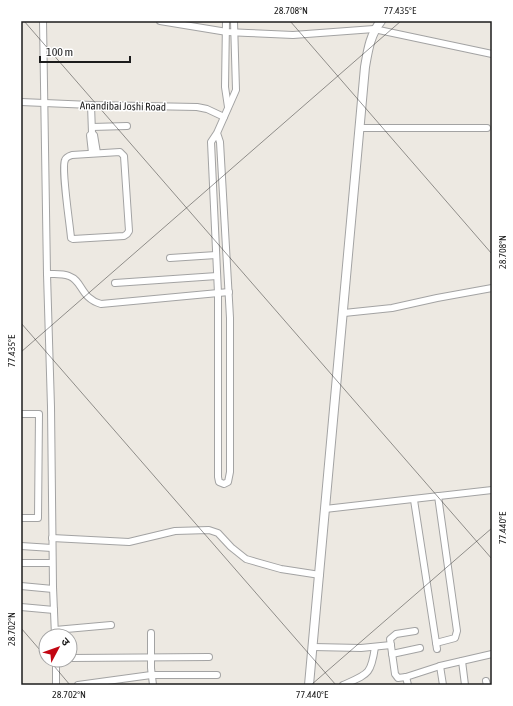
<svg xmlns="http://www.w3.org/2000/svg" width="513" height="706" font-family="'Asap Condensed','Noto Sans Devanagari',sans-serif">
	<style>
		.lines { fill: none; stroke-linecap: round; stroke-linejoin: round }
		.minor-casing { stroke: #a3a3a3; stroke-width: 8 }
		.tertiary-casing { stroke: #a3a3a3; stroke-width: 10 }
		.minor { stroke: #fff; stroke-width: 6 }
		.tertiary { stroke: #fff; stroke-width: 8 }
		.ticks { fill: none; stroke: #1c1c1c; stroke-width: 1; stroke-opacity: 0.45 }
		.labels { text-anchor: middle; stroke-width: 3; stroke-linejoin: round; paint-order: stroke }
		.street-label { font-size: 11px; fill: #1c1c1c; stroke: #fff }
		.neatline { fill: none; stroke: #1c1c1c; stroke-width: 1.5 }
		.ticks-label { font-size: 10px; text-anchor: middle; fill: #1c1c1c }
	</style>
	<rect width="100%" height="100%" fill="#ede9e2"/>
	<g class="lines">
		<defs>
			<g id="minor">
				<polyline points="43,21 47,274 51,407 53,587 55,636"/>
				<polyline points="160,21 227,32 248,33 293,35 374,29 492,54"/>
				<polyline points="226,21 225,87 228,107"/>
				<polyline points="21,102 91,105 197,107 207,109 224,117"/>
				<polyline points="91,105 92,133 94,135 97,153"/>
				<polyline points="92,127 127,126"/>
				<polyline points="359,128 487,128"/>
				<polyline points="217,133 220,142 230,318 230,472 228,482 224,484 219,482 218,477 218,293 211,142 217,133 236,90 234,21"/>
				<polyline points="92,134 90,135 92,153"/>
				<path d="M 120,152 L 124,156 L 129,231 L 127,234 L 124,236 L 73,239 L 71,238 C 70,225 61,168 65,160 C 66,157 69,156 72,155 Z"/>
				<polyline points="170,258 216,255"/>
				<path d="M 47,274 C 54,274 62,273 69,276 C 83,281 80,298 101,304 L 229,292"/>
				<polyline points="115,283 217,276"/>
				<polyline points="344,313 392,308 437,298 492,288"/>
				<polyline points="21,414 39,414 38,518 21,518"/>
				<polyline points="414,500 437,649"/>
				<polyline points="325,509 492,490"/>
				<polyline points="52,538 129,542 175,531 209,530 218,533 231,547 246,559 281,569 320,575"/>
				<polyline points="21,546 52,548"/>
				<polyline points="21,563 52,563"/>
				<polyline points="21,586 53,589"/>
				<polyline points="21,607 54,610"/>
				<polyline points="55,630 111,625"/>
				<polyline points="415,631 396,634 390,639 395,674 398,678 406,677 440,666 492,654"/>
				<polyline points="151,633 151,668 153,685"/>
				<polyline points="436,643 455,638 457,631 438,496"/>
				<polyline points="313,647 361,648 391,645"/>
				<polyline points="392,654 420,648"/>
				<polyline points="70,658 209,657"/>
				<polyline points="56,660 56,685"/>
				<polyline points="462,661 465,685"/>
				<polyline points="440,666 443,685"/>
				<polyline points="406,677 408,685"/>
				<polyline points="486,681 487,685"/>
				<polyline points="78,685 151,675 217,675"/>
				<path d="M 343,685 C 368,674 371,675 375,647"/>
			</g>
			<path id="tertiary" d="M 309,685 L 365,67 C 368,50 370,35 381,21"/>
		</defs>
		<use href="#minor" class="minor-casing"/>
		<use href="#tertiary" class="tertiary-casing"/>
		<use href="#minor" class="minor"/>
		<use href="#tertiary" class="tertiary"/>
	</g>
	<path class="ticks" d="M 24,21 L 492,559M 290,21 L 492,254M 21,323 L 336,685M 21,352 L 401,21M 21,628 L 46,657M 49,660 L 70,685M 311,685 L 492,528"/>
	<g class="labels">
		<g class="street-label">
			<text transform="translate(123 106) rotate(1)" y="4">Anandibai Joshi Road</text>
		</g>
	</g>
	<rect width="513" height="706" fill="none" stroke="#ffffff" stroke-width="44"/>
	<g transform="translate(58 648) rotate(49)"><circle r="19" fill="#ffffff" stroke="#a4a4a4"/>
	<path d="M0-3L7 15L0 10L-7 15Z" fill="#c20612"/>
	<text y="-6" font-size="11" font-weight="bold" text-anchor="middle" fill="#1c1c1c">उ</text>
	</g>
	<path d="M40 56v6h90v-6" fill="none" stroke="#1c1c1c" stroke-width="2"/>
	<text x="46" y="56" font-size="12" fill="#1c1c1c" stroke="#ffffff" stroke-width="3" paint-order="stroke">100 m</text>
	<rect x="22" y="22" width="469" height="662" class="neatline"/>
	<g class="ticks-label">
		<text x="291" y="14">28.708°N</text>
		<text x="400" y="14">77.435°E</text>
		<text transform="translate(502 252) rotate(-90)" y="4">28.708°N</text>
		<text transform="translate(11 351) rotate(-90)" y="4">77.435°E</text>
		<text transform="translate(502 528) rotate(-90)" y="4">77.440°E</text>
		<text transform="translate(11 629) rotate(-90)" y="4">28.702°N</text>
		<text x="69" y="698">28.702°N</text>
		<text x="312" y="698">77.440°E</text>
	</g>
</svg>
